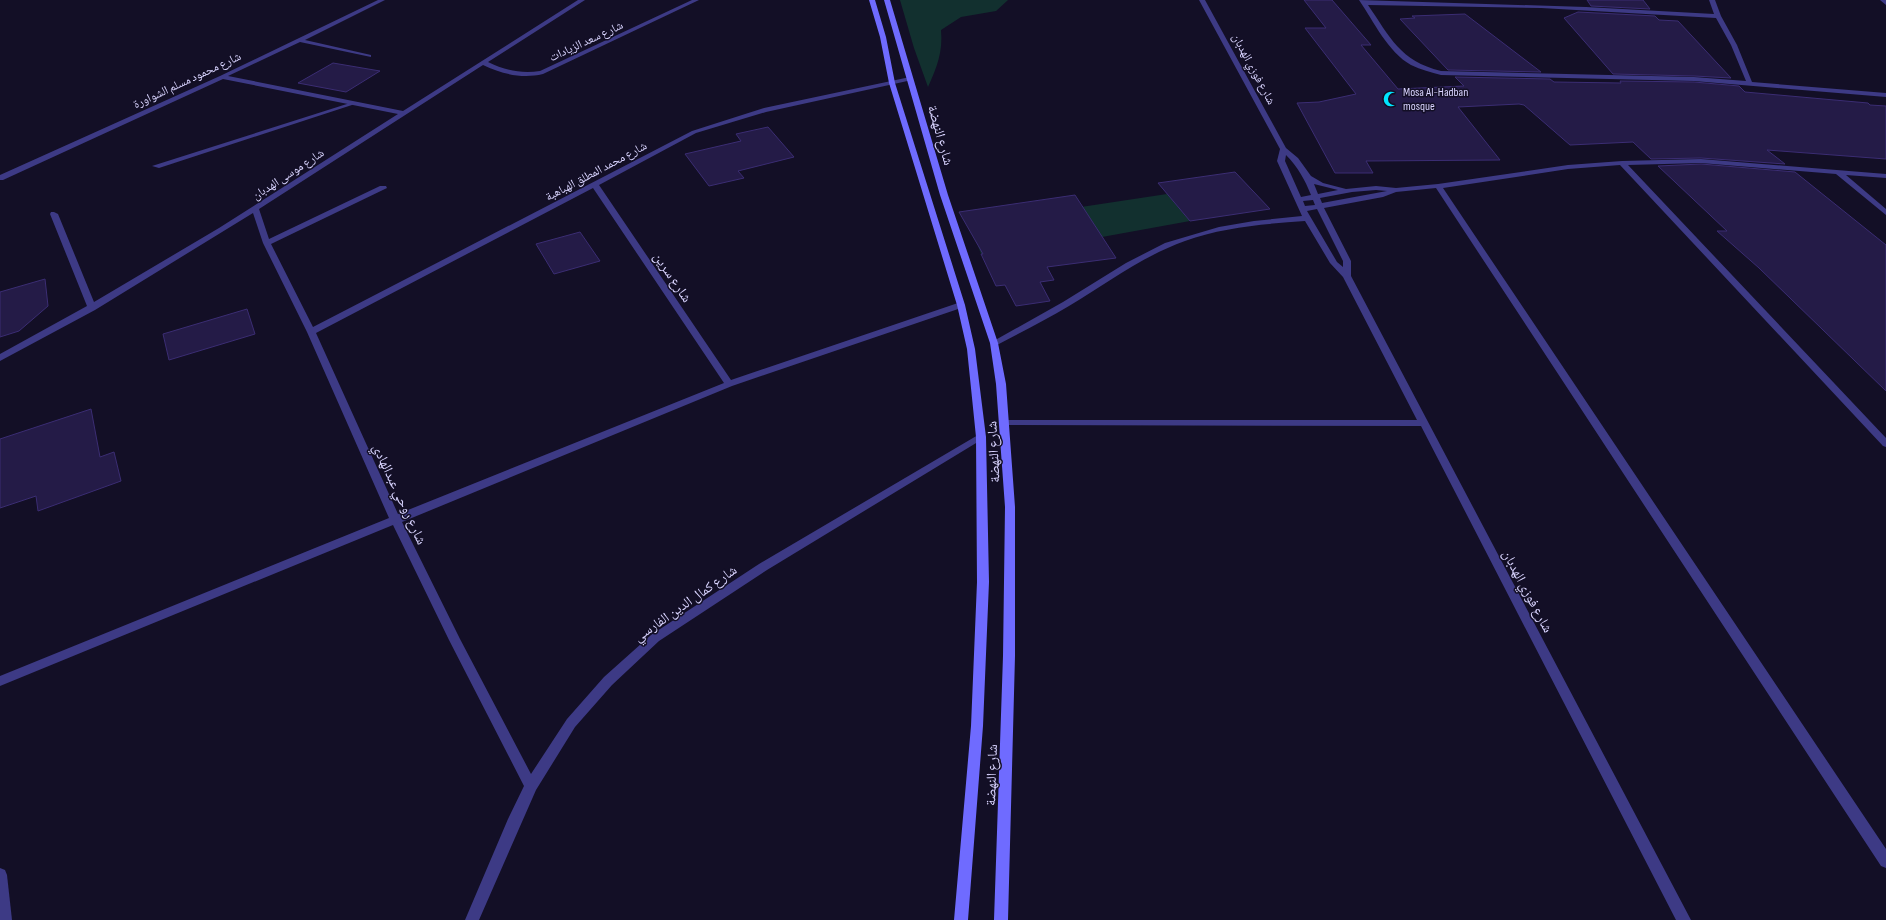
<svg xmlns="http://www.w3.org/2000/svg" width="1886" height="920" font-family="'Sofia Sans Condensed','Noto Naskh Arabic',sans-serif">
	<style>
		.green { fill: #12302f }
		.building { fill: #241b47; stroke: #3b2d73 }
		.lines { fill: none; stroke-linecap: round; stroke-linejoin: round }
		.lane { fill: #3d3a85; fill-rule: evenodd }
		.street { fill: #3d3a85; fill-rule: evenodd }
		.secondary { fill: #6f6bff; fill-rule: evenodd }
		.labels { text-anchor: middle; stroke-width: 3; stroke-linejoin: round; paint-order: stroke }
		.far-street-label { font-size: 12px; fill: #d9d4ff; stroke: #130f26 }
		.far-poi-label { font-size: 12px; fill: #d9d4ff; stroke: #130f26; text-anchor: start }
		.street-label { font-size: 14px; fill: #d9d4ff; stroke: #130f26 }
	</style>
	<rect width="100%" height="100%" fill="#130f26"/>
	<g class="green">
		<path d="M 900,0 L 1008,0 L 996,11 L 961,17 L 941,30 C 943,52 937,67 928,87 L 914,48 Z"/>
		<polygon points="1167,194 1190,221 1102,237 981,254 978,246 1062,233 1048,212"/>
	</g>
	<g class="building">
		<polygon points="1304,0 1332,0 1371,45 1361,45 1398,89 1464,86 1455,77 1550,79 1554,82 1621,83 1620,81 1694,82 1739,86 1745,92 1868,103 1870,105 1886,106 1886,159 1767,150 1785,164 1701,158 1651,159 1633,142 1570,145 1524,105 1519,104 1458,107 1500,160 1366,161 1373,173 1335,173 1297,103 1319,102 1356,94 1305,28 1326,28"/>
		<polygon points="1587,0 1643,0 1650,9 1591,6"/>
		<polygon points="1578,12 1655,16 1659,20 1678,21 1731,78 1694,76 1613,74 1564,18"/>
		<polygon points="1465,14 1541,72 1448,70 1400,19 1415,18 1412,16"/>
		<polygon points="333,63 380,71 346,92 298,83"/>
		<polygon points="768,127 794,157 738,171 744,178 709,186 685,154 741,141 736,134"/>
		<polygon points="1701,164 1795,172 1886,245 1886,391 1759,268 1717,231 1727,231 1658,166"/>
		<polygon points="1235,172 1270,209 1190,221 1158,183"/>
		<polygon points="1075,195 1116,258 1047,267 1054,280 1040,282 1050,301 1016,306 1005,285 996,286 981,254 983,254 959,212"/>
		<polygon points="580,232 600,261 554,274 536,244"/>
		<polygon points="45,279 48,306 19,331 0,337 0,292"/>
		<polygon points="247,309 255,334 169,360 163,334"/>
		<polygon points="91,409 100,457 114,452 121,481 38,511 36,496 0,508 0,439"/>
	</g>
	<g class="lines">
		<polygon class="lane" points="350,103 355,104 159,168 152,166"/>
		<g class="street">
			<path d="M 378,0 L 385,0 L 305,40 L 371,55 L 371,57 L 300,42 L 228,76 L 403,111 L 578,0 L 585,0 L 488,62 C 504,70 521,74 540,71 L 692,0 L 699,0 L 543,74 C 522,79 502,74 483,65 L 259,209 L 269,239 L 380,186 L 386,186 L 387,188 L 271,244 L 313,327 L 692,131 L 764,108 L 910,77 L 912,78 L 912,80 L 766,112 L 696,133 L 599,185 L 731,380 L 958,303 L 961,302 L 965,305 L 964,307 L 732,386 L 402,522 L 460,639 L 531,774 L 567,719 L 604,677 L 651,635 L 759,564 L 978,435 L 981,434 L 986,437 L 767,570 L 659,641 L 612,685 L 575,727 L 536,790 L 479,920 L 465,920 L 508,819 L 524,786 L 449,640 L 393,525 L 0,686 L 0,676 L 389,518 L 307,332 L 263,243 L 253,213 L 95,310 L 0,361 L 0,354 L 87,306 L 50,214 L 51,212 L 54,212 L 58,214 L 94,302 L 219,228 L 398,114 L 223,79 L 3,180 L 0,180 L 0,175 L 220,76 ZM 593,188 L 724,383 L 398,514 L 316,333 Z"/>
			<path d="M 1199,0 L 1205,0 L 1286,148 L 1298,158 L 1311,176 L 1323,183 L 1346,189 L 1376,186 L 1396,188 L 1438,184 L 1568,165 L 1622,161 L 1701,159 L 1886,174 L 1886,178 L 1846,175 L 1886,209 L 1886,215 L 1836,174 L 1701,163 L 1628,165 L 1886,438 L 1886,447 L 1883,446 L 1620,165 L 1568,169 L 1443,188 L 1886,849 L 1886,868 L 1881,866 L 1436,188 L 1396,192 L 1383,197 L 1324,208 L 1351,261 L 1351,276 L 1691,920 L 1676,920 L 1421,426 L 1002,425 L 1000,423 L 1005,420 L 1417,420 L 1343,277 L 1330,263 L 1305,221 C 1265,224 1223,227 1185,241 C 1143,256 1107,283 1069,306 C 1046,320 1021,332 997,345 L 994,346 L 990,343 L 1063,302 L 1126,263 L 1165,243 L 1219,227 L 1254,221 L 1302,216 L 1277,161 L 1280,149 ZM 1286,155 C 1298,167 1305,180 1311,195 L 1301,197 L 1285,161 ZM 1314,184 L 1338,190 L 1318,194 ZM 1376,190 L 1387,191 L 1322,203 L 1320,198 L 1352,192 ZM 1313,200 L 1315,205 L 1305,206 L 1303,201 ZM 1317,209 L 1343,261 L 1343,267 L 1337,262 L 1307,211 Z"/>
			<path d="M 1359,0 L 1586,7 L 1714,14 L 1709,0 L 1715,0 L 1721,16 L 1737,45 L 1752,82 L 1886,93 L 1886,97 L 1694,81 L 1441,75 C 1431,72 1421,70 1411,65 C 1388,52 1374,22 1359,0 ZM 1368,5 L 1541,8 L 1716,18 L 1731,45 L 1746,81 L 1694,77 L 1441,71 C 1400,61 1390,37 1368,5 Z"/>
			<polygon points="1880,0 1886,0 1886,5"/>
			<polygon points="0,868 5,870 7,875 12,920 0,920"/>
		</g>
		<g class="secondary">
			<polygon points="869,0 875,0 886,37 895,83 965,305 975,349 986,437 989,582 983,726 968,920 954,920 971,726 977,582 976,437 967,349 957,305 889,83 880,37"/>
			<polygon points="884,0 890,0 948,195 998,343 1006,384 1015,507 1015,656 1008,920 994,920 1003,656 1005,507 996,384 990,343 940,195"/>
		</g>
	</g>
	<defs>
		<symbol id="mosque-bare" viewBox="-9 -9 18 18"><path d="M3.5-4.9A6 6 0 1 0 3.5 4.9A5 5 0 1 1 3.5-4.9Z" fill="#00e5ff" stroke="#130f26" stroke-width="2.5" paint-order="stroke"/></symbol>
	</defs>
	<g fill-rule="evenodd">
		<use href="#mosque-bare" x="1380" y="88" width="22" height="22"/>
	</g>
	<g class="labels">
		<g class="far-street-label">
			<text transform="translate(586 41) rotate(-25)" y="4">شارع سعد الزيادات</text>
			<text transform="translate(1254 69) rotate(62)" y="4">شارع فوزي الهدبان</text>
			<text transform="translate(187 80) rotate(-25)" y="4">شارع محمود مسلم الشواورة</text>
			<text transform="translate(596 171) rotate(-28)" y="4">شارع محمد المطلق الهباهبة</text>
			<text transform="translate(288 174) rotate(-33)" y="4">شارع موسى الهدبان</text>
		</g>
		<g class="far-poi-label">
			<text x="1403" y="96">Mosa Al-Hadban<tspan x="1403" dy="14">mosque</tspan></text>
		</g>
		<g class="street-label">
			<text transform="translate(941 135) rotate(74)" y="5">شارع النهضة</text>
			<text transform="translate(673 277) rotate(56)" y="5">شارع سرين</text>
			<text transform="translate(993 452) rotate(-93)" y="5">شارع النهضة</text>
			<text transform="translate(400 494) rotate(65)" y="5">شارع روحي عبدالهادي</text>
			<text transform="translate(1528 591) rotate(62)" y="5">شارع فوزي الهدبان</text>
			<text transform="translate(685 603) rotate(-35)" y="5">شارع كمال الدين الفارسي</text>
			<text transform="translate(991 775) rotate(-88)" y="5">شارع النهضة</text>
		</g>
	</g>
</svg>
